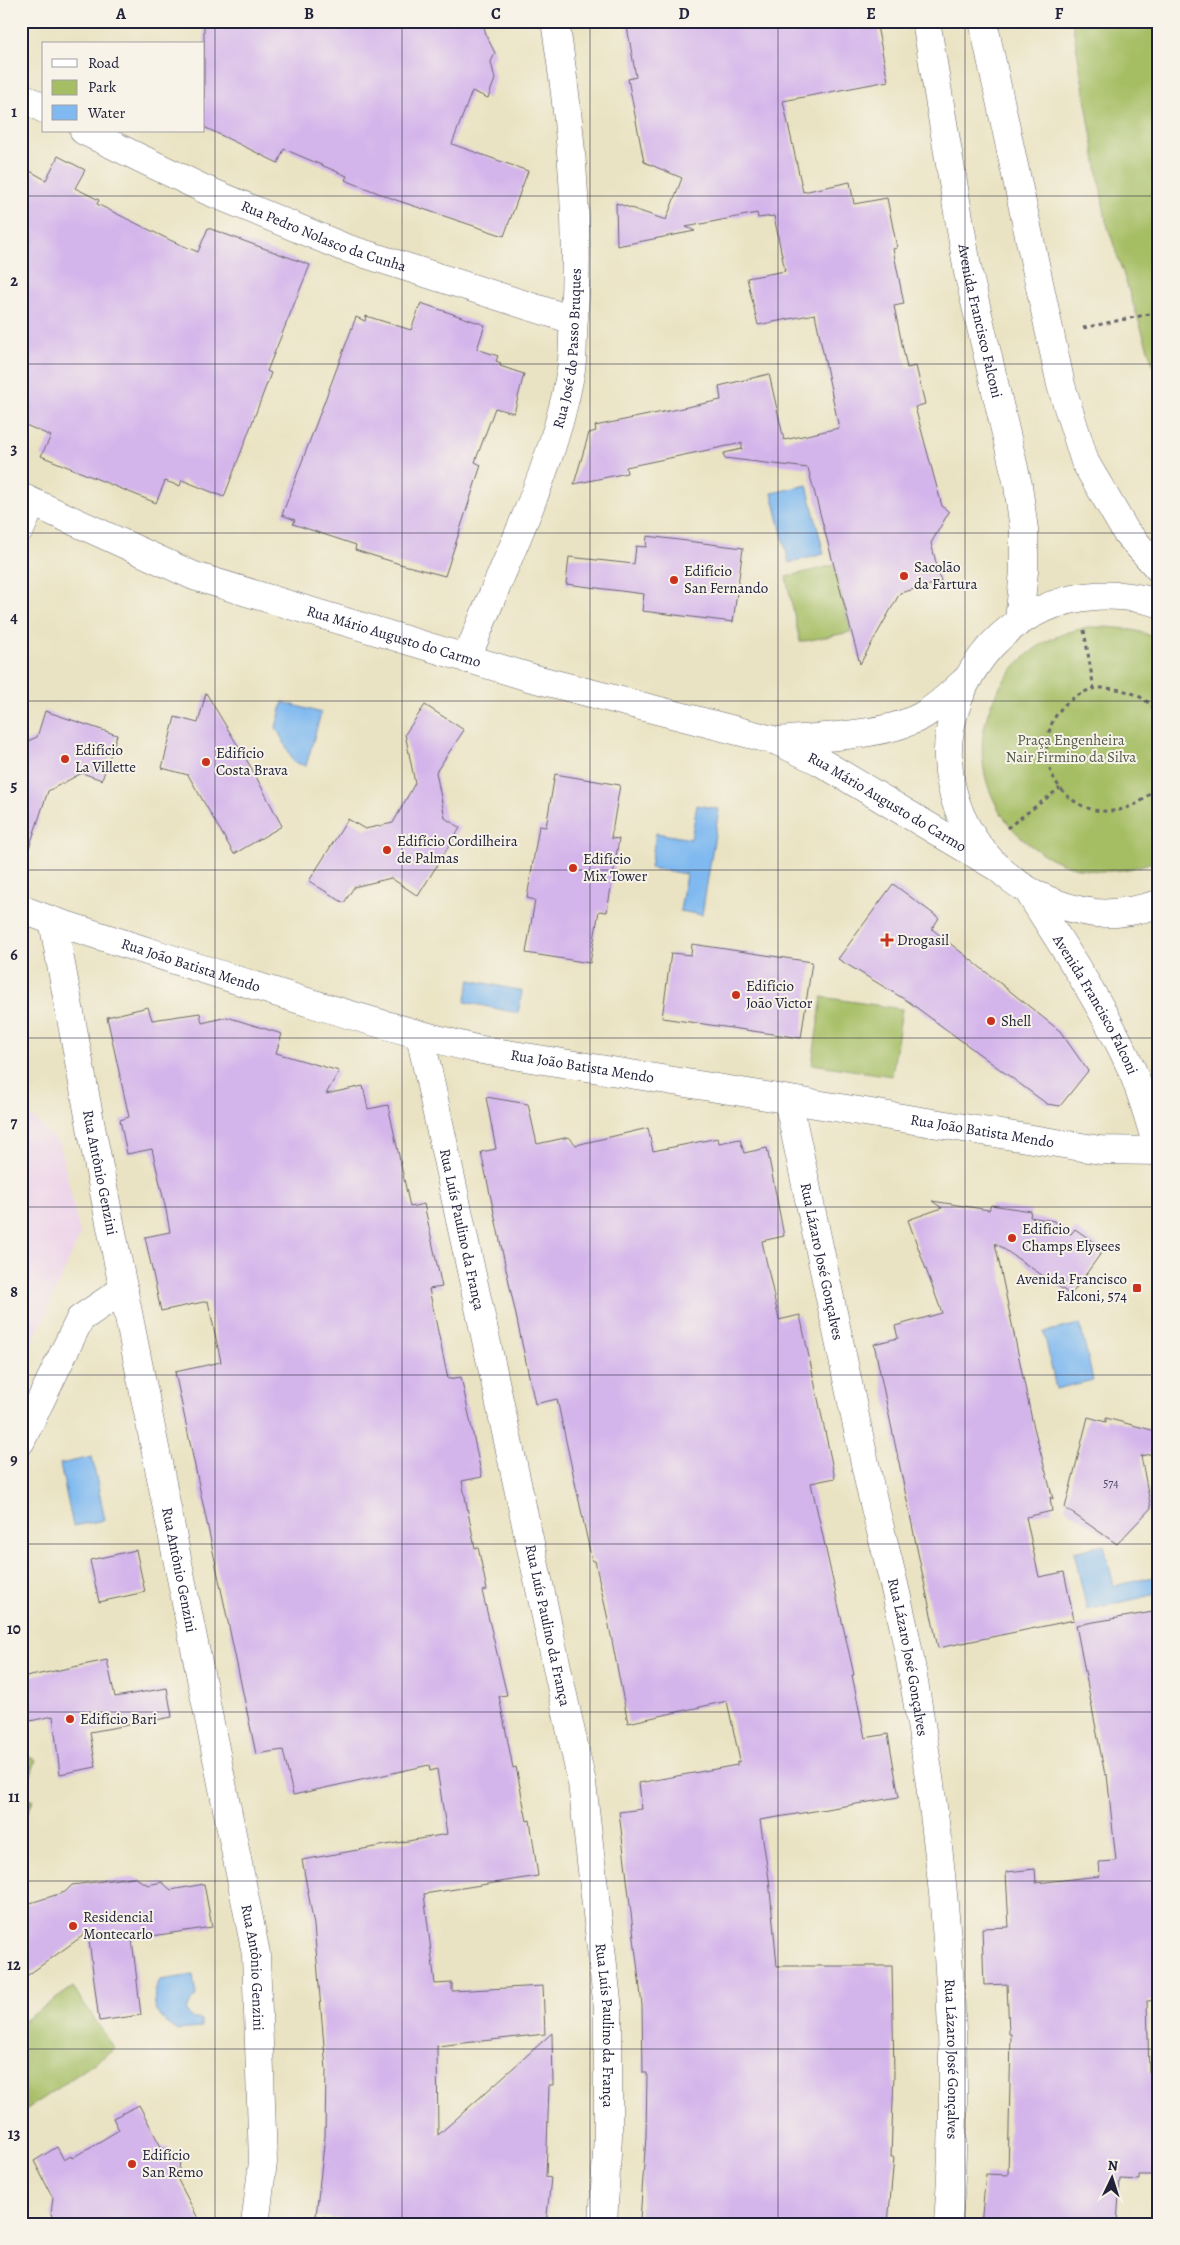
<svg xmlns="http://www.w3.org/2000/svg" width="1180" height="2245" font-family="Alegreya,serif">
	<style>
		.built { fill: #ecd1ea }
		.green { fill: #a5be64; stroke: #647050 }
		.water { fill: #7fb9f0; stroke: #506e96 }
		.building { fill: #d4b5eb }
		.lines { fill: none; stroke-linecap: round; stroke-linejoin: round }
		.minor-casing { stroke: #68666b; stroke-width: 29 }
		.secondary-casing { stroke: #68666b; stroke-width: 29 }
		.path { stroke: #68666b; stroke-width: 3; stroke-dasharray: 4 4; stroke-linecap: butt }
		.minor { stroke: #fff; stroke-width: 28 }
		.secondary { stroke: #fff; stroke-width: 28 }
		.grid { fill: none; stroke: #22223b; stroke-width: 1; stroke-opacity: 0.55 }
		.poi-dot { fill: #c8321e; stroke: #f7f3e8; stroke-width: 2 }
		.labels { text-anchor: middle; stroke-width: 4; stroke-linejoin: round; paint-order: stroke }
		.number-label { font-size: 12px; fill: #4e4767 }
		.street-label { font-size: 15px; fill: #22223b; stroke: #f7f3e8 }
		.poi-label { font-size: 15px; fill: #22223b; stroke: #f7f3e8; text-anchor: start }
		.park-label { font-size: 15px; fill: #505949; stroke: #f7f3e8 }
		.neatline { fill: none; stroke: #22223b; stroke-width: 2 }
		.grid-label { font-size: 16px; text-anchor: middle; font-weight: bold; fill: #22223b }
	</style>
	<rect width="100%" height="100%" fill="#f7f3e8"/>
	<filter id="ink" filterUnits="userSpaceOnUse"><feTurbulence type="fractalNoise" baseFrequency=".02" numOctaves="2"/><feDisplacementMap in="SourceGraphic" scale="10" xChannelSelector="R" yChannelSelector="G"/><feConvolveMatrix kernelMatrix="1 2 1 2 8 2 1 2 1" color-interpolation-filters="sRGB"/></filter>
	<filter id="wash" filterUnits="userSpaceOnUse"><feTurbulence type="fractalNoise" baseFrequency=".0096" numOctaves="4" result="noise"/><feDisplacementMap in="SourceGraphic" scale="20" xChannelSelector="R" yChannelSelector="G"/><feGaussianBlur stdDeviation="1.12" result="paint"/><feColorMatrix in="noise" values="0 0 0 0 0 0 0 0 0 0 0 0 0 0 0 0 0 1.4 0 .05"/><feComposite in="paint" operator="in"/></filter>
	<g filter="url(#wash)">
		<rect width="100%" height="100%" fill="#eae3c3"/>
		<polygon class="built" points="21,1113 32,1117 60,1145 80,1235 21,1369"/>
		<g class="green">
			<polygon points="1072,21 1159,21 1159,383 1106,221"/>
			<polygon points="834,565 851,632 800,642 786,577"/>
			<path d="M 1087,627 C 1112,627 1136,627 1159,640 L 1159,859 C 1048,910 937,790 1001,685 C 1014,664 1035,645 1058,636 C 1067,632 1078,630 1087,627 Z"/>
			<polygon points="822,997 902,1009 892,1076 812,1064"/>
			<polygon points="21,1754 36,1760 23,1797 33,1801 21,1827"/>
			<polygon points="73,1987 115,2049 21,2113 21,2023"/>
		</g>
		<g class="water">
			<polygon points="807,485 824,554 789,563 772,493"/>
			<polygon points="283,702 321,713 306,766 294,762 276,727"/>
			<polygon points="697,805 719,809 702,915 680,911 686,874 650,868 656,833 691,839"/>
			<polygon points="470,980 522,991 518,1013 465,1002"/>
			<polygon points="1080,1324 1093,1380 1056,1389 1044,1332"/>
			<polygon points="92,1457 105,1520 73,1526 60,1464"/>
			<polygon points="1104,1545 1114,1586 1153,1577 1157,1594 1087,1610 1074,1552"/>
			<path d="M 193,1975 L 196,1995 L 186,2010 L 192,2019 L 201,2019 L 201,2028 L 177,2030 C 156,2018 148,2001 160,1980 Z"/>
		</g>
		<g id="blocks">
			<g class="building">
				<polygon points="204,21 483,21 486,35 495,53 491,62 495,79 488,98 472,91 452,144 528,171 504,236 396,200 345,180 347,176 284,149 278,163 204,127"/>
				<polygon points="626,21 876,21 888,81 783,101 803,192 850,182 854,204 887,198 897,248 893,249 904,304 894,306 907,368 916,366 925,404 915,407 942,506 949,512 931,543 941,582 900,593 860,664 808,468 724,458 724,453 742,449 742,443 626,467 627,473 574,484 589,433 596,431 595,426 721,400 719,386 769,374 784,440 839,428 815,314 758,325 747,278 785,271 774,216 758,218 757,213 686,227 695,231 617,246 616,203 666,220 682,178 644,162 628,79 636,77"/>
				<polygon points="58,156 85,170 75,188 99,200 97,204 172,241 198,252 208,228 310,265 267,371 271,373 224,497 182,480 180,486 165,481 156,503 41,456 51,436 21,423 21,166 46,180"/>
				<polygon points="421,303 485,325 477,349 498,356 496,361 501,363 500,366 524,374 514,413 495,408 475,462 481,465 445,576 400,564 355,550 356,545 293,524 295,520 282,515 356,317 365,321 366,316 411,330"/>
				<polygon points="647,536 743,548 733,622 642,611 644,594 566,584 569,557 634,564 636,546 646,547"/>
				<polygon points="206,693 252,769 282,826 234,854 188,775 162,768 175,717 198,723"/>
				<polygon points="425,705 464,730 436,772 445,818 460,828 418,896 391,878 354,887 344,903 309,881 348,819 365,829 393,823 415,783 405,734"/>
				<polygon points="45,711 117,735 102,780 82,773 48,791 27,854 21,853 21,744 37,737"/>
				<polygon points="555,774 620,785 611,838 619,839 607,912 599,911 590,963 526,953 535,900 527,898 539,826 546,827"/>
				<polygon points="893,884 939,918 932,929 1060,1031 1088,1071 1060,1106 1047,1104 909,1002 838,959"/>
				<polygon points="692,944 812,962 801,1038 662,1018 671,953 691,955"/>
				<polygon points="148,1007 152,1020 200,1013 202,1023 227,1017 282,1034 276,1053 339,1071 326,1094 363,1086 368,1109 388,1105 410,1207 424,1204 442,1287 429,1289 448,1379 461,1377 482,1477 462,1481 475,1548 478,1547 487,1590 482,1591 507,1695 499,1696 513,1768 516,1767 527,1821 530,1820 538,1876 424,1894 435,1984 452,1983 452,1991 543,1986 545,2034 437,2046 438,2135 552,2033 553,2085 549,2085 546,2177 551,2178 546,2224 380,2224 316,2216 325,2136 326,2070 314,1925 302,1860 447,1834 437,1769 430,1771 429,1765 293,1795 283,1750 256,1754 175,1372 221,1362 208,1301 161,1311 145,1237 170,1232 166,1210 152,1149 127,1154 120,1120 129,1117 107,1017"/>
				<polygon points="486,1097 528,1104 537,1144 569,1137 576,1145 648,1128 653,1151 718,1138 719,1143 740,1139 744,1153 767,1148 784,1236 762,1241 779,1320 800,1315 835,1478 811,1483 854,1675 852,1675 865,1738 888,1734 899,1797 760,1820 769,1879 777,1966 892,1966 894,2074 891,2157 894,2157 888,2224 662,2224 662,2222 640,2220 646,2136 647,2073 643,2073 642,2005 619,1812 642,1809 639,1783 737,1765 737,1762 740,1761 727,1701 628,1723 607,1615 595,1561 592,1561 557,1399 535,1404 481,1152 496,1149"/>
				<polygon points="932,1201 989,1210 991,1205 1031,1211 1030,1217 1054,1221 1071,1234 1075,1229 1104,1249 1071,1295 995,1243 1032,1420 1053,1499 1050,1497 1052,1511 1026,1517 1039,1577 1064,1572 1074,1620 938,1648 874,1344 898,1338 895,1326 942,1313 908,1220 942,1208"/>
				<polygon points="1088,1417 1106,1422 1106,1418 1159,1432 1159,1452 1141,1456 1151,1508 1117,1544 1065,1508"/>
				<polygon points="136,1550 145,1592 99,1602 90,1560"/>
				<polygon points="1159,1611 1159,2000 1147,2001 1149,2072 1159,2072 1159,2175 1139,2175 1139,2180 1120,2179 1117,2224 981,2224 986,2174 1008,2175 1011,2034 1009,2034 1007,1984 984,1985 982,1928 1009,1927 1006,1872 1035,1869 1036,1883 1100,1876 1099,1862 1116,1861 1107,1774 1105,1775 1076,1625"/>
				<polygon points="107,1660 115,1697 167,1688 172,1717 90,1732 96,1767 60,1774 53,1716 21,1723 21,1678"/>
				<polygon points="134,1877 148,1885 162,1882 171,1890 204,1884 212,1927 132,1939 141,2015 99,2021 88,1932 21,1980 21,1906 65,1892 72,1885"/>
				<polygon points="139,2105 161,2147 171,2149 175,2154 175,2159 180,2160 178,2180 201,2224 55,2224 51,2214 53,2198 34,2161 57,2147 64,2160 71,2156 72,2158 119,2130 113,2118"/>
			</g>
		</g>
	</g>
	<g filter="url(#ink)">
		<use href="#blocks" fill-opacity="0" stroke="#68666b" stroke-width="1"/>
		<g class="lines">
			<defs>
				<g id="minor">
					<polyline points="21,96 44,109"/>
					<path id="s1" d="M 84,131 L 206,190 L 343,247 L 573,320"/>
					<path id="s2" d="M 21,497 L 194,576 L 532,678 L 777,741 L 819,761 L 995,866"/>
					<polyline points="21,528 32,503"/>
					<path id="s3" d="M 467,659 C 502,564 552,475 570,375 C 574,357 572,337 574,318 C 580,219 570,119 555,21"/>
					<path d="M 777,741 C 819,737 890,736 925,714 C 941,704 954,691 967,679"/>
					<path id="s4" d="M 21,909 L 53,921 C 193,965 333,1014 476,1049 L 1100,1150 L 1158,1151"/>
					<path id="s5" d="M 53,921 L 92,1132 L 256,1954 L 263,2162 L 255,2224"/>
					<path id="s6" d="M 420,1035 L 582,1783 L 608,2009 L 608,2135 L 603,2224"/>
					<path id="s7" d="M 788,1100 C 815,1229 842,1358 870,1487 C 883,1542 899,1598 909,1654 C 943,1841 963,2034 948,2224"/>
					<polyline points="21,1441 80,1319 124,1289"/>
				</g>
				<g id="secondary">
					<path id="s8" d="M 926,21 L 968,272 L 1018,485 L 1024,530 L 1024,571 L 1019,621"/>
					<polyline points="983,21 1061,385 1085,462 1126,532 1159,569"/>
					<path d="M 1159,603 C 1075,578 991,616 959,698 C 952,717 947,737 948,757 C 950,840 1016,903 1095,913 C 1117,915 1139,910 1159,904"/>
					<path id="s9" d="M 1029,892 C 1065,950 1104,1007 1132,1070 C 1143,1097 1151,1125 1159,1153"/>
				</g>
			</defs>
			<use href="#minor" class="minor-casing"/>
			<use href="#secondary" class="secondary-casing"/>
			<g class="path">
				<polyline points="1083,328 1159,312"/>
				<polyline points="1084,630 1094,689"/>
				<path d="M 1159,715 C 1146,695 1126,689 1104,688 C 1091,687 1079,694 1069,701 C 1060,708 1053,718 1050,729 C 1034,777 1079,826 1129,807 C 1142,803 1151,793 1159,784"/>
				<polyline points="1007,828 1060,788"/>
			</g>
			<use href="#minor" class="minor"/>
			<use href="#secondary" class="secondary"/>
		</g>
	</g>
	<path class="grid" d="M 215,21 L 215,2224M 402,21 L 402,2224M 590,21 L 590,2224M 778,21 L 778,2224M 965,21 L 965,2224M 21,196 L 1159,196M 21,364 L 1159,364M 21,533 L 1159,533M 21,701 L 1159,701M 21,870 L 1159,870M 21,1038 L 1159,1038M 21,1207 L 1159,1207M 21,1375 L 1159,1375M 21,1544 L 1159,1544M 21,1712 L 1159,1712M 21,1881 L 1159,1881M 21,2049 L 1159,2049"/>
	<g class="poi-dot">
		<circle cx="904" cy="576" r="5"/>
		<circle cx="674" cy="580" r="5"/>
		<circle cx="65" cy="759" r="5"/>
		<circle cx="206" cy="762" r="5"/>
		<circle cx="387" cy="850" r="5"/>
		<circle cx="573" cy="868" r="5"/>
		<path d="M884.5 932.5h5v5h5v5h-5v5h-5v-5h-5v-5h5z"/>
		<circle cx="736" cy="995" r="5"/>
		<circle cx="991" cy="1021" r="5"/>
		<circle cx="1012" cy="1238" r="5"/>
		<rect x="1132" y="1283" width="10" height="10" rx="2.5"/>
		<circle cx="70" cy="1719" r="5"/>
		<circle cx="73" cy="1926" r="5"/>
		<circle cx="132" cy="2164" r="5"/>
	</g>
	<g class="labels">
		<g class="number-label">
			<text x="1111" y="1487">574</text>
		</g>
		<g class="street-label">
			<text dy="5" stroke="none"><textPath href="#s1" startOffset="262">Rua Pedro Nolasco da Cunha</textPath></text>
			<text dy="5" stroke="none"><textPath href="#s8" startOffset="305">Avenida Francisco Falconi</textPath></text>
			<text dy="5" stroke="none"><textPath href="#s3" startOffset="329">Rua José do Passo Bruques</textPath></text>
			<text dy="5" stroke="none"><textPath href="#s2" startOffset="399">Rua Mário Augusto do Carmo</textPath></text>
			<text dy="5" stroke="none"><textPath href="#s2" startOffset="922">Rua Mário Augusto do Carmo</textPath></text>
			<text dy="5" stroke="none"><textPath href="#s4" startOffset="179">Rua João Batista Mendo</textPath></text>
			<text dy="5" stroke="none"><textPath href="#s9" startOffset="131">Avenida Francisco Falconi</textPath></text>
			<text dy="5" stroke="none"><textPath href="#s4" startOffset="584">Rua João Batista Mendo</textPath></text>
			<text dy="5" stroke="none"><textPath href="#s4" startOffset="989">Rua João Batista Mendo</textPath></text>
			<text dy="5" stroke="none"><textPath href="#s5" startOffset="256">Rua Antônio Genzini</textPath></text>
			<text dy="5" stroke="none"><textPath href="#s6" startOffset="199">Rua Luís Paulino da França</textPath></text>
			<text dy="5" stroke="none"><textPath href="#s7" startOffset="165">Rua Lázaro José Gonçalves</textPath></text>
			<text dy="5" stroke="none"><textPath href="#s5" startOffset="661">Rua Antônio Genzini</textPath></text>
			<text dy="5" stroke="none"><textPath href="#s6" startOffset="604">Rua Luís Paulino da França</textPath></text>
			<text dy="5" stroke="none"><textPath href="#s7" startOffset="570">Rua Lázaro José Gonçalves</textPath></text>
			<text dy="5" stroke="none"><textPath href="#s5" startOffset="1066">Rua Antônio Genzini</textPath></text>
			<text dy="5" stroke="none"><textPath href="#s6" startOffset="1009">Rua Luís Paulino da França</textPath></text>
			<text dy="5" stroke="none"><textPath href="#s7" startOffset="975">Rua Lázaro José Gonçalves</textPath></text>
		</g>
		<g class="poi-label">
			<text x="914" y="572">Sacolão<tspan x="914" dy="17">da Fartura</tspan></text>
			<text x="684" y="576">Edifício<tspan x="684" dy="17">San Fernando</tspan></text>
			<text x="75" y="755">Edifício<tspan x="75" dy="17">La Villette</tspan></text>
			<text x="216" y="758">Edifício<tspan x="216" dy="17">Costa Brava</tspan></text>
			<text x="397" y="846">Edifício Cordilheira<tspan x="397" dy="17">de Palmas</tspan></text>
			<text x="583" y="864">Edifício<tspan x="583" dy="17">Mix Tower</tspan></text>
			<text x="897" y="945">Drogasil</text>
			<text x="746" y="991">Edifício<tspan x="746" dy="17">João Victor</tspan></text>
			<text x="1001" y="1026">Shell</text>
			<text x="1022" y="1234">Edifício<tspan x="1022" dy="17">Champs Elysees</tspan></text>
			<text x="1127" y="1284" text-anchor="end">Avenida Francisco<tspan x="1127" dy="17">Falconi, 574</tspan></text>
			<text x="80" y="1724">Edifício Bari</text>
			<text x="83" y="1922">Residencial<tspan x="83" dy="17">Montecarlo</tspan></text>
			<text x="142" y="2160">Edifício<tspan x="142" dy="17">San Remo</tspan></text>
		</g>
		<g class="park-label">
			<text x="1071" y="745">Praça Engenheira<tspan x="1071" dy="17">Nair Firmino da Silva</tspan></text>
		</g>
	</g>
	<rect width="1180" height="2245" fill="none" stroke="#f7f3e8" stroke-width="55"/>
	<rect x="42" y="42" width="162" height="90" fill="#f7f3e8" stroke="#a29fa3"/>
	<rect x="52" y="59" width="25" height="8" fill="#ffffff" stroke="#a29fa3"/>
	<text x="88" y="68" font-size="15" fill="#22223b">Road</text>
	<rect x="52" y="80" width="25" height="15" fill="#a5be64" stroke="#a29fa3"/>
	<text x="88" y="92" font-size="15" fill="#22223b">Park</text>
	<rect x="52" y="105" width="25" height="15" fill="#7fb9f0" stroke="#a29fa3"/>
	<text x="88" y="118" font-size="15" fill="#22223b">Water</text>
	<g transform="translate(1112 2178) rotate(4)" stroke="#f7f3e8" stroke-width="4" paint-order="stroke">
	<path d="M0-4L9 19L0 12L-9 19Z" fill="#22223b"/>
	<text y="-8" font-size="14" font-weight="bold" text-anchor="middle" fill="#22223b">N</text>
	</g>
	<rect x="28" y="28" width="1124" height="2190" class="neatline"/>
	<g class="grid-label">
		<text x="121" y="19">A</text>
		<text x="309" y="19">B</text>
		<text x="496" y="19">C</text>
		<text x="684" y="19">D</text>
		<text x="871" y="19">E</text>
		<text x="1059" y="19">F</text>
		<text x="14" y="117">1</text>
		<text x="14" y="286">2</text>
		<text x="14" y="454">3</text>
		<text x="14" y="623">4</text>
		<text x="14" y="791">5</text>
		<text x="14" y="960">6</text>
		<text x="14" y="1128">7</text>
		<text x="14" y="1297">8</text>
		<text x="14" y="1465">9</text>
		<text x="14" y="1634">10</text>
		<text x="14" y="1802">11</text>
		<text x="14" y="1970">12</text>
		<text x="14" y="2139">13</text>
	</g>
</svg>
